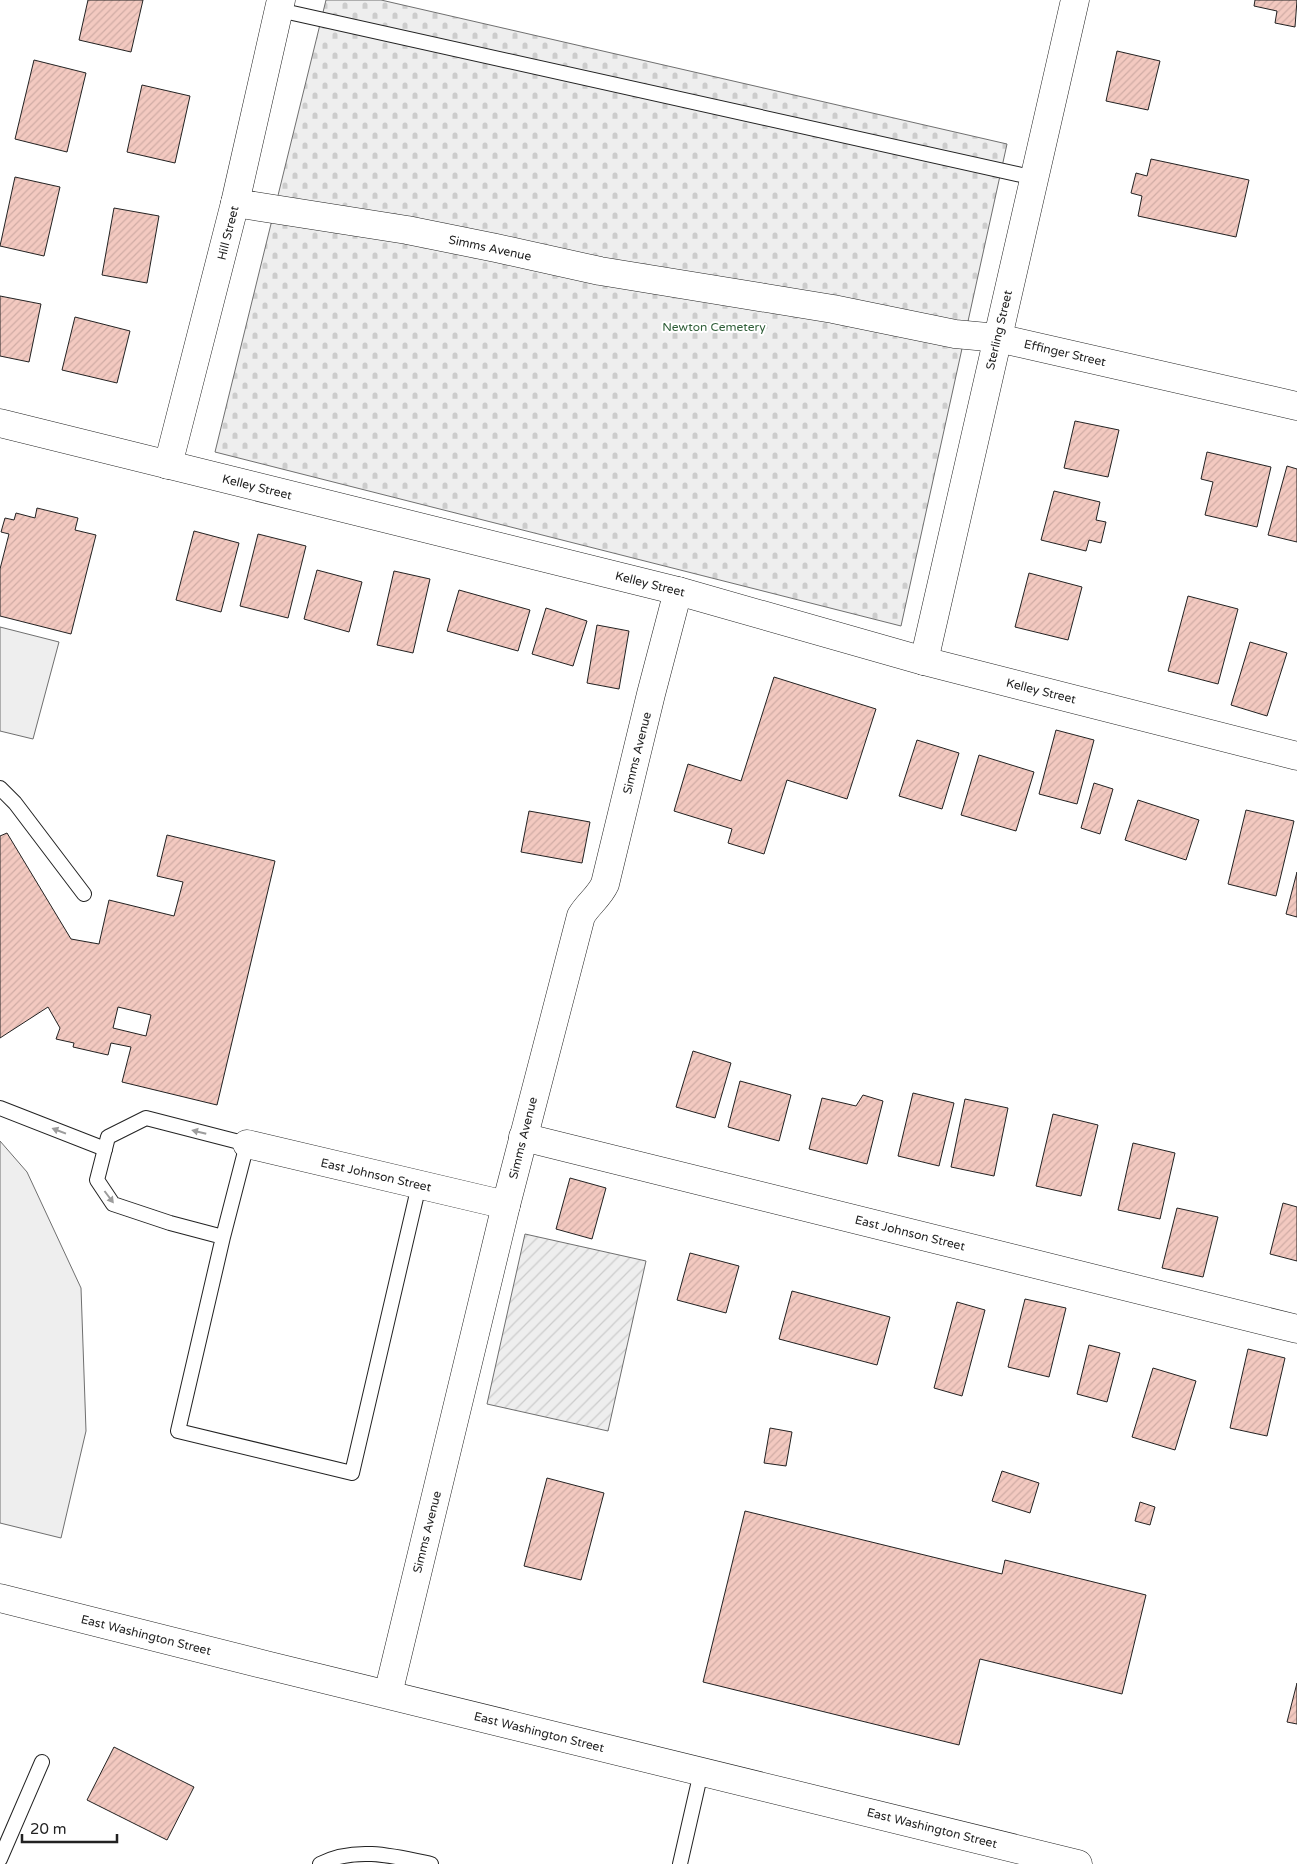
<svg xmlns="http://www.w3.org/2000/svg" width="1297" height="1864" font-family="'Varela Round',sans-serif">
	<style>
		.cemetery { fill: url(#cemetery-stones); stroke: #6f6f6f }
		.park { fill: #eee; stroke: #6f6f6f }
		.garden { fill: url(#garden-furrows); stroke: #6f6f6f }
		.building { fill: url(#building-hatch); stroke: #222; fill-rule: evenodd }
		.lines { fill: none; stroke-linecap: round; stroke-linejoin: round }
		.lane-casing { stroke: #222; stroke-width: 16 }
		.street-casing { stroke: #222; stroke-width: 29 }
		.secondary-casing { stroke: #222; stroke-width: 29 }
		.lane { stroke: #fff; stroke-width: 14 }
		.street { stroke: #fff; stroke-width: 28 }
		.secondary { stroke: #fff; stroke-width: 28 }
		.oneway { fill: #9c9c9c }
		.labels { text-anchor: middle; stroke-width: 4; stroke-linejoin: round; paint-order: stroke }
		.street-label { font-size: 12px; fill: #222; stroke: #fff }
		.park-label { font-size: 12px; fill: #2f5e38; stroke: #fff }
	</style>
	<defs>
		<pattern id="cemetery-stones" width="16" height="16" patternUnits="userSpaceOnUse" patternTransform="scale(1.25)"><rect width="16" height="16" fill="#eee"/><path d="M2 7V4a2 2 0 0 1 4 0v3zM10 15v-3a2 2 0 0 1 4 0v3z" fill="#ccc"/></pattern>
		<pattern id="garden-furrows" width="10" height="10" patternUnits="userSpaceOnUse" patternTransform="scale(1.25)"><rect width="10" height="10" fill="#eee"/><path d="M-1 1l2-2M0 10L10 0M9 11l2-2" fill="none" stroke="#ccc"/></pattern>
		<pattern id="building-hatch" width="6" height="6" patternUnits="userSpaceOnUse" patternTransform="scale(1.25)"><rect width="6" height="6" fill="#f3c9c0"/><path d="M-1 1l2-2M0 6l6-6M5 7l2-2" fill="none" stroke="#d0aca5"/></pattern>
	</defs>
	<rect width="100%" height="100%" fill="#fff"/>
	<polygon class="cemetery" points="326,0 381,0 1007,144 901,626 215,452"/>
	<g class="park">
		<polygon points="0,627 59,642 33,739 0,731"/>
		<polygon points="0,1141 27,1172 81,1288 86,1431 61,1538 0,1523"/>
	</g>
	<polygon class="garden" points="525,1234 646,1261 608,1431 487,1404"/>
	<g class="building">
		<polygon points="88,0 143,0 131,52 79,40"/>
		<polygon points="1255,0 1297,0 1295,27 1275,23 1277,11 1254,6"/>
		<polygon points="1117,51 1160,61 1148,110 1106,101"/>
		<polygon points="34,60 86,73 67,152 15,139"/>
		<polygon points="142,85 190,96 175,163 127,152"/>
		<polygon points="1151,159 1249,180 1236,237 1138,216 1142,196 1131,193 1136,173 1147,176"/>
		<polygon points="15,177 60,187 44,256 0,246"/>
		<polygon points="114,208 159,216 147,283 102,275"/>
		<polygon points="0,296 41,304 29,362 0,356"/>
		<polygon points="75,317 130,331 117,383 62,370"/>
		<polygon points="1075,421 1119,430 1108,477 1064,468"/>
		<polygon points="1207,452 1271,467 1257,527 1205,515 1213,482 1201,479"/>
		<polygon points="1287,466 1297,469 1297,542 1268,535"/>
		<polygon points="1054,491 1100,502 1096,520 1106,522 1101,543 1089,540 1086,551 1041,540"/>
		<polygon points="37,508 78,518 75,530 96,535 71,634 0,616 0,569 9,534 1,532 5,518 14,520 16,513 35,518"/>
		<polygon points="194,531 239,543 221,612 176,600"/>
		<polygon points="258,534 306,546 288,618 240,606"/>
		<polygon points="317,570 362,582 349,632 304,619"/>
		<polygon points="394,571 430,579 413,653 377,645"/>
		<polygon points="1029,573 1082,587 1068,640 1015,627"/>
		<polygon points="459,590 530,610 518,651 447,631"/>
		<polygon points="1188,596 1238,609 1218,684 1168,671"/>
		<polygon points="546,608 587,621 573,666 532,654"/>
		<polygon points="597,625 629,631 619,689 587,683"/>
		<polygon points="1250,642 1287,653 1267,716 1231,705"/>
		<polygon points="774,677 876,709 847,799 787,780 764,854 728,843 732,829 674,811 688,764 741,781"/>
		<polygon points="1056,730 1094,740 1077,804 1039,794"/>
		<polygon points="917,740 959,753 942,809 899,796"/>
		<polygon points="979,755 1034,772 1016,831 961,815"/>
		<polygon points="1094,783 1113,789 1100,834 1081,828"/>
		<polygon points="1138,800 1199,820 1186,860 1125,840"/>
		<polygon points="1246,810 1294,821 1276,896 1228,884"/>
		<polygon points="529,811 590,822 582,863 521,852"/>
		<path d="M 7,833 L 71,939 L 99,944 L 109,900 L 174,916 L 183,882 L 157,876 L 167,835 L 275,861 L 217,1105 L 122,1082 L 131,1047 L 111,1043 L 108,1055 L 73,1047 L 74,1043 L 56,1039 L 60,1028 L 48,1007 L 0,1038 L 0,836 ZM 118,1007 L 151,1015 L 146,1036 L 113,1028 Z"/>
		<polygon points="1297,872 1297,917 1286,914"/>
		<polygon points="693,1051 731,1063 715,1118 676,1107"/>
		<polygon points="740,1081 791,1095 779,1141 728,1127"/>
		<polygon points="913,1093 954,1103 939,1166 898,1156"/>
		<polygon points="863,1095 883,1101 867,1164 809,1149 822,1098 856,1106"/>
		<polygon points="965,1099 1008,1108 994,1176 951,1167"/>
		<polygon points="1053,1114 1098,1125 1081,1196 1036,1186"/>
		<polygon points="1133,1143 1175,1153 1160,1219 1118,1210"/>
		<polygon points="570,1178 606,1188 592,1239 556,1229"/>
		<polygon points="1283,1203 1297,1207 1297,1261 1270,1254"/>
		<polygon points="1177,1208 1218,1217 1203,1277 1162,1268"/>
		<polygon points="690,1253 739,1266 726,1313 677,1300"/>
		<polygon points="792,1291 890,1317 877,1365 779,1339"/>
		<polygon points="1025,1299 1066,1308 1049,1377 1008,1367"/>
		<polygon points="957,1302 985,1310 962,1396 934,1388"/>
		<polygon points="1089,1345 1120,1353 1107,1402 1077,1394"/>
		<polygon points="1248,1349 1285,1358 1267,1436 1230,1428"/>
		<polygon points="1153,1368 1196,1381 1175,1450 1132,1437"/>
		<polygon points="770,1428 792,1432 786,1466 764,1463"/>
		<polygon points="1002,1471 1039,1483 1030,1513 992,1501"/>
		<polygon points="547,1478 604,1493 581,1580 524,1566"/>
		<polygon points="1140,1502 1155,1507 1150,1525 1135,1521"/>
		<polygon points="745,1511 1002,1574 1005,1560 1146,1595 1122,1694 980,1659 959,1745 703,1682"/>
		<polygon points="1297,1683 1297,1724 1287,1722"/>
		<polygon points="114,1747 194,1787 167,1840 87,1800"/>
	</g>
	<g class="lines">
		<defs>
			<g id="lane">
				<polyline points="279,10 1035,178"/>
				<polyline points="0,788 15,803 84,894"/>
				<polyline points="0,1108 105,1149"/>
				<polyline points="223,1237 170,1223 113,1204 97,1180 108,1137 146,1118 247,1144 223,1237 178,1431 352,1473 419,1185"/>
				<polyline points="0,1859 42,1762"/>
				<path d="M 320,1864 C 355,1846 394,1856 431,1864"/>
				<polyline points="680,1864 701,1772"/>
			</g>
			<g id="street">
				<polyline points="235,203 407,230 496,248 600,271 833,309 955,334 998,338 1297,406"/>
				<polyline points="0,423 678,591 924,661 1297,756"/>
				<polyline points="168,465 235,203 281,0"/>
				<polyline points="924,661 1075,0"/>
				<polyline points="523,1137 1297,1329"/>
				<polyline points="247,1144 506,1205"/>
				<path d="M 388,1694 L 506,1205 L 581,916 C 588,904 599,897 605,884 L 651,694 L 678,591"/>
			</g>
			<polyline id="secondary" points="0,1598 266,1665 1078,1864"/>
		</defs>
		<use href="#lane" class="lane-casing"/>
		<use href="#street" class="street-casing"/>
		<use href="#secondary" class="secondary-casing"/>
		<use href="#lane" class="lane"/>
		<use href="#street" class="street"/>
		<use href="#secondary" class="secondary"/>
	</g>
	<defs><path id="oneway-solid" d="M-6-.8H1V-3.2L6.5 0L1 3.2V.8H-6Z" transform="scale(1.25)"/></defs>
	<g class="oneway">
		<use href="#oneway-solid" transform="translate(59 1131) rotate(-159)"/>
		<use href="#oneway-solid" transform="translate(199 1132) rotate(-166)"/>
		<use href="#oneway-solid" transform="translate(109 1197) rotate(53)"/>
	</g>
	<g class="labels">
		<g class="street-label">
			<text transform="translate(228 233) rotate(-76)" y="4">Hill Street</text>
			<text transform="translate(490 248) rotate(12)" y="4">Simms Avenue</text>
			<text transform="translate(999 330) rotate(-77)" y="4">Sterling Street</text>
			<text transform="translate(1065 353) rotate(13)" y="4">Effinger Street</text>
			<text transform="translate(257 487) rotate(14)" y="4">Kelley Street</text>
			<text transform="translate(650 584) rotate(14)" y="4">Kelley Street</text>
			<text transform="translate(1041 691) rotate(14)" y="4">Kelley Street</text>
			<text transform="translate(637 753) rotate(-76)" y="4">Simms Avenue</text>
			<text transform="translate(523 1138) rotate(-76)" y="4">Simms Avenue</text>
			<text transform="translate(376 1175) rotate(13)" y="4">East Johnson Street</text>
			<text transform="translate(910 1233) rotate(14)" y="4">East Johnson Street</text>
			<text transform="translate(427 1532) rotate(-76)" y="4">Simms Avenue</text>
			<text transform="translate(146 1635) rotate(14)" y="4">East Washington Street</text>
			<text transform="translate(539 1732) rotate(14)" y="4">East Washington Street</text>
			<text transform="translate(932 1828) rotate(14)" y="4">East Washington Street</text>
		</g>
		<g class="park-label">
			<text x="714" y="331">Newton Cemetery</text>
		</g>
	</g>
	<path d="M22 1834v8h95v-8" fill="none" stroke="#222222" stroke-width="2.5"/>
	<text x="30" y="1834" font-size="15" fill="#222222" stroke="#ffffff" stroke-width="4" paint-order="stroke">20 m</text>
</svg>
